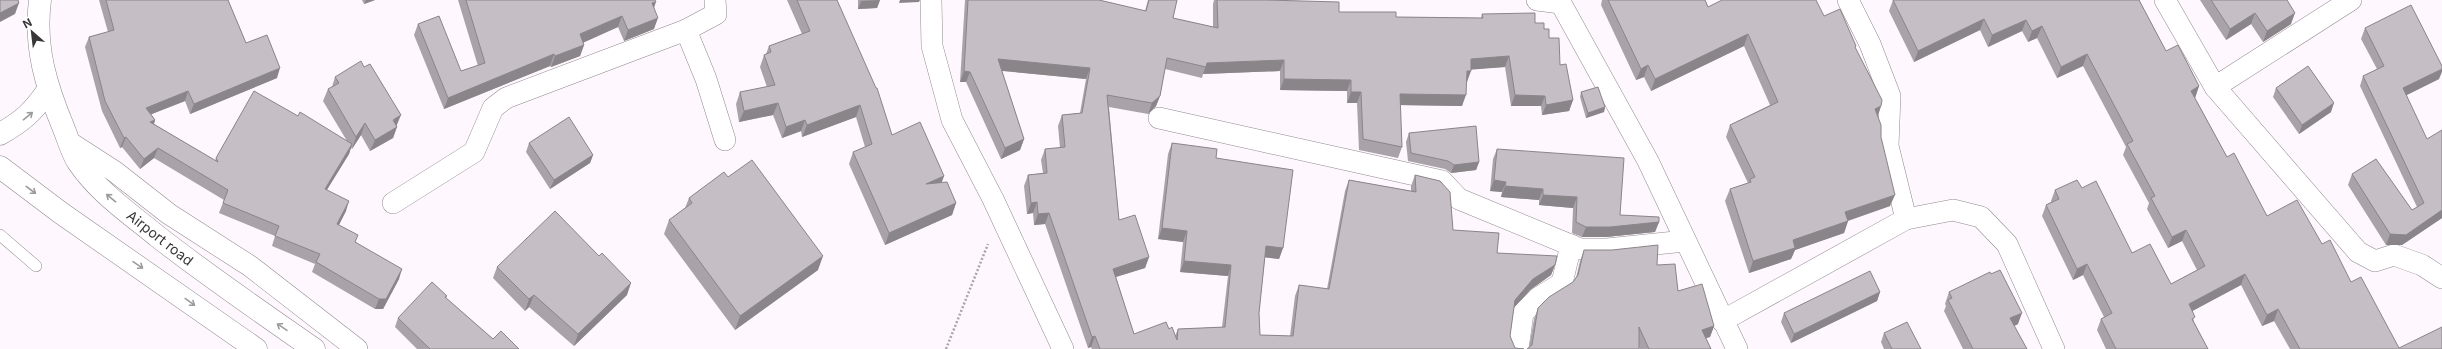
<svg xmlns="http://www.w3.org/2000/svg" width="2442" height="349" font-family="Inter,sans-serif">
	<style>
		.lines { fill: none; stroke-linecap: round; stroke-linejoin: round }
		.service-casing { stroke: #918a90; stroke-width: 12 }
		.minor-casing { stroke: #918a90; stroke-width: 22 }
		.secondary-casing { stroke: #918a90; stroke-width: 23 }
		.path { stroke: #aaa5a9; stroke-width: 2.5; stroke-dasharray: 2 2; stroke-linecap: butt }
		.service { stroke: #fff; stroke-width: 11 }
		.minor { stroke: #fff; stroke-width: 21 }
		.secondary { stroke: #fff; stroke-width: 22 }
		.wall { fill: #a9a3a9 }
		.shaded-wall { fill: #8a8589 }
		.building { fill: #c5bec4; stroke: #8a8589 }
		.oneway { stroke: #9c9a9c }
		.labels { text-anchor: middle; stroke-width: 3.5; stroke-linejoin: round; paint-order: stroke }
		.street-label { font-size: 14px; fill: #393638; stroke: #fff }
	</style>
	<rect width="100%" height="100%" fill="#fef7fd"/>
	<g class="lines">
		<defs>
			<polyline id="service" points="0,235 36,266"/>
			<g id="minor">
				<polyline points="931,0 932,46 952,120 993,199 1063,349"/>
				<polyline points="1537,0 1561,3"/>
				<polyline points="1559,0 1648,161 1737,349"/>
				<polyline points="1848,0 1870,44 1890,96 1888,146 1906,219"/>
				<polyline points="2165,0 2215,87 2358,252 2375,261 2394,255 2422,265 2442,278"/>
				<polyline points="686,30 706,79 725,140"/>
				<polyline points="2215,87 2351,0"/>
				<polyline points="1159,118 1442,181 1459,199 1580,249 1607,249 1685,241"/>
				<polyline points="69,142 114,171 169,214 250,266 357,349"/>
				<polyline points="393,203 474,152 493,108 506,98 686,30 716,14 715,0"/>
				<polyline points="1722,321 1906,219 1953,210 1981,217 2007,244 2054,349"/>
				<polyline points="1518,349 1523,313 1538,298 1562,283 1571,245"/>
			</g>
			<g id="secondary">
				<path d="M 40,0 C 34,47 46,86 64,129 C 68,139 72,153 78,162 C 98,192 129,213 157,236 C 208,276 261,312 314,349"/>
				<path d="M 0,134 C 23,121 33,112 48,90"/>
				<polyline points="0,167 61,213 256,349"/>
			</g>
		</defs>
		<use href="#service" class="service-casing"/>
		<use href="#minor" class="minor-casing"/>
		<use href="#secondary" class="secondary-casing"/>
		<polyline class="path" points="946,349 988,244"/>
		<use href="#service" class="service"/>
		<use href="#minor" class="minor"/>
		<use href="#secondary" class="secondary"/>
	</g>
	<g class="wall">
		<polygon points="99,0 228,0 246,43 277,78 190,114 185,101 151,114 155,120 154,124 215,161 216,158 298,116 347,141 323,101 328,89 332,87 335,77 397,126 393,138 370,151 361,135 352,149 351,148 349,154 327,190 346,211 339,225 356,242 399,279 383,309 375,309 312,272 315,264 272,246 275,236 219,213 224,200 154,158 140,169 122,147 120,148 102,111 85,47 89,37 108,32"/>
		<polygon points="362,0 375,0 364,4"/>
		<polygon points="458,0 655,0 654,8 654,29 624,41 618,27 583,42 584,45 580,56 551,67 550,66 444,109 414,35 418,24 461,71 478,66"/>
		<polygon points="787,0 837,0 892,135 944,176 941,183 956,203 952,215 885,245 849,164 853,152 865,147 856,117 802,137 801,131 782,138 773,115 739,122 736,104 740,92 767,87 760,67 764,55 766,54 769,46 802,34"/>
		<polygon points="858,0 880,0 877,8 858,9"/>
		<polygon points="965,0 1099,0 1145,11 1148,0 1177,0 1173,18 1213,27 1213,4 1214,0 1266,0 1339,12 1396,17 1481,18 1482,14 1535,23 1544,29 1560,65 1573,100 1569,111 1542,115 1541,106 1511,106 1505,67 1471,69 1466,82 1462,106 1400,105 1402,147 1398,158 1359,150 1357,103 1347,103 1347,91 1280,90 1280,71 1203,74 1202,78 1165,69 1160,96 1156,106 1148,114 1109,107 1119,220 1149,257 1145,268 1116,277 1134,334 1169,329 1175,336 1178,329 1222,327 1228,276 1180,272 1183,242 1158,239 1168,154 1172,143 1216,158 1283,248 1279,259 1265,257 1259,313 1260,335 1290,336 1295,296 1299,285 1327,289 1345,191 1349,180 1411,191 1411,186 1415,175 1453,230 1497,253 1555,265 1551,275 1530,290 1514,307 1510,336 1515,348 1524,349 1092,349 1091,347 1088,348 1045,224 1034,225 1033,213 1027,214 1024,186 1028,175 1043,173 1041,160 1045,149 1060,148 1058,126 1062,115 1080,113 1086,79 1002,71 1024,139 1020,150 1001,159 966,82 960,82"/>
		<polygon points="1602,0 1705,0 1708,7 1824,16 1855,48 1881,106 1878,116 1890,206 1848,221 1844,233 1795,250 1791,259 1749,273 1725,201 1730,189 1748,183 1726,137 1730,125 1770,105 1744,46 1651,91 1644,77 1636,80 1601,5"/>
		<polygon points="1893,0 2139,0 2166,51 2199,86 2195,98 2227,157 2267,216 2322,244 2351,282 2399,348 2442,349 2290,349 2274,321 2262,326 2241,285 2192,311 2194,322 2208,349 2106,349 2097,330 2101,319 2104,317 2083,275 2073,280 2042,216 2046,205 2051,202 2051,201 2055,190 2082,188 2132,253 2171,284 2197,270 2182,241 2168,248 2147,209 2149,203 2123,155 2126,147 2083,66 2057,78 2037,38 2028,42 2022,31 1988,47 1980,30 1914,62 1889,11"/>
		<polygon points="2200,0 2287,0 2291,24 2263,42 2251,24 2226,40"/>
		<polygon points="2365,28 2439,79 2406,95 2442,218 2402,245 2386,245 2348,185 2352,174 2412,210 2417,207 2360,86 2363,76 2377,69 2361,39"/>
		<polygon points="2276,88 2331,112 2299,134 2273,97"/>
		<polygon points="1581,92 1605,107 1604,112 1586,118 1580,97"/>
		<polygon points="1409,133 1479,162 1476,170 1451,173 1445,169 1408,161 1406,142"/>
		<polygon points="529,143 593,155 590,163 550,189 526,152"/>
		<polygon points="1497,149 1620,215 1659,222 1655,232 1606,237 1582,237 1572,233 1573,208 1539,205 1539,200 1501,197 1502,192 1490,191 1493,159"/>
		<polygon points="728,177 818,270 735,330 664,234 669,220 685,208 689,198"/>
		<polygon points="1584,250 1657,265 1678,291 1714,326 1710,337 1706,338 1711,349 1640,349 1639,347 1529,347 1534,319 1538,308 1573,282 1576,278 1580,261"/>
		<polygon points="497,267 627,295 574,346 529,307 525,311 493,278"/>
		<polygon points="1880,292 1877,301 1791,343 1781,322 1784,313"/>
		<polygon points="1949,292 2018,324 2014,326 2027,349 1963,349 1944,311 1946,306 1945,304"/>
		<polygon points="447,296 446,298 493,339 519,349 417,349 395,327 398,318"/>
		<polygon points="1884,333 1921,349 1884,349 1881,342"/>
	</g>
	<g class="shaded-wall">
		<polygon points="366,0 375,0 364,4"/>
		<polygon points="880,0 877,8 858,9 861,1"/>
		<polygon points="900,0 920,0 919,2 899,3"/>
		<polygon points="656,2 652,13 652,3"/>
		<polygon points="19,3 15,14 0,22 0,13"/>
		<polygon points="2255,13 2251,24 2226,40 2230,29"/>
		<polygon points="2295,13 2291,24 2263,42 2267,31"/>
		<polygon points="622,16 618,27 576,46 580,34"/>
		<polygon points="658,18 654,29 624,41 628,30"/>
		<polygon points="1984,19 1980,30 1914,62 1918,51"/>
		<polygon points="2026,20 2022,31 1988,47 1992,35"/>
		<polygon points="2042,26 2037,38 2028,42 2032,31"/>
		<polygon points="1748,34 1744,46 1651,91 1655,79"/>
		<polygon points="584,45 580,56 551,67 555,56"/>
		<polygon points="554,54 550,66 444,109 448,98"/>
		<polygon points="2087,54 2083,66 2057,78 2061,67"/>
		<polygon points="1509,56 1505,67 1467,70 1471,59"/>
		<polygon points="998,59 1090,68 1086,79 994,70"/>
		<polygon points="1284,60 1280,71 1203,74 1207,63"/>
		<polygon points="1648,65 1644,77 1636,80 1641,69"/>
		<polygon points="280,68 277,78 190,114 194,104"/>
		<polygon points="2442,69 2442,72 2439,79 2399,99 2403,88"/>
		<polygon points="964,71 970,72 966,82 960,82"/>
		<polygon points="1467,71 1471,71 1467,82 1463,81"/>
		<polygon points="1284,79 1351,80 1347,91 1280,90"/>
		<polygon points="2199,86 2195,98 2187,102 2191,91"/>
		<polygon points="188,91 185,101 142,118 146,108"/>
		<polygon points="1351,92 1361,92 1357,103 1347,103"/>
		<polygon points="1400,94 1466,95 1462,106 1396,105"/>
		<polygon points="1515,95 1545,96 1541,106 1511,106"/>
		<polygon points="1160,96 1156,106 1148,114 1152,103"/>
		<polygon points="1573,100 1569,111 1542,115 1546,105"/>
		<polygon points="778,103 773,115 739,122 744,111"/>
		<polygon points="2334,103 2331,112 2299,134 2302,125"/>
		<polygon points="860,105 856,117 802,137 807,125"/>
		<polygon points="1881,106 1877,117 1875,109"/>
		<polygon points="1605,107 1604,112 1586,118 1588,113"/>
		<polygon points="401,115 396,127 393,120"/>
		<polygon points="155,120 152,130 150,122"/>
		<polygon points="805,120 801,131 782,138 786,127"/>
		<polygon points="365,123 361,135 352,149 356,137"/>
		<polygon points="397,127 393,138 370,151 375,140"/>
		<polygon points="126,137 122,147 120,148 124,138"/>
		<polygon points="1024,139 1020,150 1001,159 1005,148"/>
		<polygon points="352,144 349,154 321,199 325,189"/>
		<polygon points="158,148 154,158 140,169 144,159"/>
		<polygon points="593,155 590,163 550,189 554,180"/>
		<polygon points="1479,162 1476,170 1451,173 1454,165"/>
		<polygon points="944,176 940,187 926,184"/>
		<polygon points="1494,180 1506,182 1502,192 1490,191"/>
		<polygon points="1505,186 1543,189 1539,200 1501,197"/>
		<polygon points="1543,195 1577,197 1573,208 1539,205"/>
		<polygon points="1895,195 1890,206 1841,223 1845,212"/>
		<polygon points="349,201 346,211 334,234 337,224"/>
		<polygon points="1037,202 1033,213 1027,214 1031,203"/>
		<polygon points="956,203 952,215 885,245 889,233"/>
		<polygon points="2442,210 2442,218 2402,245 2386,245 2390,234"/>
		<polygon points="1049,213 1045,224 1034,225 1038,214"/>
		<polygon points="1848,221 1844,233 1795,250 1791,259 1749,273 1753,261 1793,240"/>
		<polygon points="1659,222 1655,232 1606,237 1582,237 1586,227"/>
		<polygon points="1162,228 1187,231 1183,242 1158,239"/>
		<polygon points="2186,230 2182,241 2168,248 2172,237"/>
		<polygon points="1266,246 1283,248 1279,259 1262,257"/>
		<polygon points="823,256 818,270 735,330 740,316"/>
		<polygon points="1149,257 1145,268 1109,279 1113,269"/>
		<polygon points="1184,261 1231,265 1228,276 1180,272"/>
		<polygon points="2087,264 2083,275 2073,280 2077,269"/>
		<polygon points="1555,265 1551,275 1530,290 1511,311 1515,300 1533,279"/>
		<polygon points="402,269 399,279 383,309 375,309 379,299"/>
		<polygon points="2245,274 2241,285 2185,315 2189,304"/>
		<polygon points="631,283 627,295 574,346 578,334"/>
		<polygon points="1880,292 1877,301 1791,343 1794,334"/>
		<polygon points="534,295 529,307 525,311 529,299"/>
		<polygon points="2278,309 2274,321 2262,326 2267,315"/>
		<polygon points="2022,313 2018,324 2006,330 2010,318"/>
		<polygon points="1714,326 1710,337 1698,340 1702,330"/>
		<polygon points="1095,336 1091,347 1088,348 1092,337"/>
	</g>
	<g class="building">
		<polygon points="0,0 18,0 19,3 0,13"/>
		<polygon points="106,0 228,0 246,43 267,35 280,68 194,104 188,91 146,108 155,120 150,122 218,162 216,158 254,91 298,116 300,112 352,144 325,189 349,201 337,224 358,235 355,242 402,269 386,299 379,299 316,262 320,254 275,236 279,226 223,203 228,190 158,148 144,159 126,137 124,138 105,101 89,37 114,30"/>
		<polygon points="466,0 655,0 656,2 652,3 658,18 628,30 622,16 580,34 584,45 555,56 554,54 448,98 418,24 439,16 461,71 485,63"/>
		<polygon points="797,0 837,0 876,88 877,88 892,135 920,122 944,176 926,184 947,182 956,203 889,233 853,152 872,144 860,105 807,125 805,120 786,127 778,103 744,111 740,92 775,85 764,55 771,52 769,46 810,31"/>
		<polygon points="968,0 1099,0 1146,11 1149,0 1177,0 1173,18 1218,28 1217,0 1266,0 1339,2 1339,12 1396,12 1396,17 1483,18 1482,14 1535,13 1535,23 1544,23 1544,29 1549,29 1549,38 1559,38 1560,65 1566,64 1573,100 1546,105 1545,96 1515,95 1509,56 1471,59 1471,71 1467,71 1466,95 1400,94 1402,147 1363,139 1361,92 1351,92 1351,80 1284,79 1284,60 1207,63 1206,67 1167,58 1160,96 1152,103 1107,95 1119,220 1135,215 1149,257 1113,269 1134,334 1166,322 1169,329 1172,327 1177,340 1178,329 1225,327 1231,265 1184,261 1187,231 1162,228 1172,143 1217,149 1216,158 1293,170 1283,248 1266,246 1259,313 1260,335 1293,336 1299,285 1329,289 1349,180 1416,192 1415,175 1440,181 1450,192 1453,230 1499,233 1497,253 1557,256 1555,265 1533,279 1515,300 1510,336 1515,348 1524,349 1100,349 1095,336 1092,337 1049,213 1038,214 1037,202 1031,203 1028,175 1047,173 1045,149 1065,147 1062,115 1082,113 1090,68 998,59 1024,139 1005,148 970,72 964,71"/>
		<polygon points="1608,0 1705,0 1708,7 1722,0 1816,0 1824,16 1840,9 1856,46 1855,47 1882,100 1881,106 1875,109 1881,125 1881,137 1895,195 1845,212 1848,221 1793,240 1795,248 1753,261 1730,189 1751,182 1750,179 1755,177 1730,125 1778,102 1748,34 1655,79 1648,65 1641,69"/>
		<polygon points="1893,0 2139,0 2166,51 2178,45 2199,86 2191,91 2227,157 2234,153 2267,216 2297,200 2322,244 2330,240 2351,282 2361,277 2399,348 2442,327 2442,349 2300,349 2278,309 2267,315 2245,274 2189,304 2195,317 2192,319 2208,349 2116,349 2101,319 2112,313 2087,264 2077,269 2046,205 2059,199 2055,190 2077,180 2082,188 2096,181 2132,253 2150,244 2171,284 2205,266 2186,230 2172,237 2151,198 2155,196 2127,144 2133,141 2087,54 2061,67 2042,26 2032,31 2026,20 1992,35 1984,19 1918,51"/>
		<polygon points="2211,0 2287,0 2295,13 2267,31 2255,13 2230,29"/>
		<polygon points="2411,5 2442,66 2442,69 2403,88 2427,139 2442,130 2442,210 2406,235 2390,234 2352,174 2376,159 2412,210 2424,203 2363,76 2384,66 2365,28"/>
		<polygon points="361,61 364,67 370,64 401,115 393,120 397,127 375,140 365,123 356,137 328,89 339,83 335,77"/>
		<polygon points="2308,66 2334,103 2302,125 2276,88"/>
		<polygon points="1598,87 1605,107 1588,113 1581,92"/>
		<polygon points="569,117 593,155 554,180 529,143"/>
		<polygon points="1476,126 1479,162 1454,165 1448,161 1411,153 1409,133"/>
		<polygon points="1497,149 1624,158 1620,215 1659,217 1659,222 1610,227 1586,227 1576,222 1577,197 1543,195 1543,189 1505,186 1506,182 1494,180"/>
		<polygon points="752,160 823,256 740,316 669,220 692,203 689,198 724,172 728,177"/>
		<polygon points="555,211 599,256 602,253 631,283 578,334 534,295 529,299 497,267"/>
		<polygon points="1658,245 1657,265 1675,264 1678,291 1702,284 1714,326 1702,330 1711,349 1649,349 1639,327 1639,349 1527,349 1532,345 1538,308 1549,297 1573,282 1578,275 1584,250 1612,250"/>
		<polygon points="2000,270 2022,313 2010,318 2027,349 1973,349 1948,300 1952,298 1949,292 1990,272 1991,274"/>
		<polygon points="1870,271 1880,292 1794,334 1784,313"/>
		<polygon points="432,282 447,296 445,297 493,339 501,331 519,349 430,349 398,318"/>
		<polygon points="1907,322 1921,349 1892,349 1884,333"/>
	</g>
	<defs><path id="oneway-shaft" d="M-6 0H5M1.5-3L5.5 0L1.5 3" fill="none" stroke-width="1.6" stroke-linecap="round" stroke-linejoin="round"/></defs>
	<g class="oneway">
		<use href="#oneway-shaft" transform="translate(28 116) rotate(-39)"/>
		<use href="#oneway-shaft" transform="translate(31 190) rotate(37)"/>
		<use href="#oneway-shaft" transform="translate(111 198) rotate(-141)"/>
		<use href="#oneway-shaft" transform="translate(138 265) rotate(34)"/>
		<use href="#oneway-shaft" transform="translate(190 302) rotate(36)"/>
		<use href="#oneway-shaft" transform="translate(282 327) rotate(-146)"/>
	</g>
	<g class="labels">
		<g class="street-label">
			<text transform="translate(160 238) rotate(38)" y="5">Airport road</text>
		</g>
	</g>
	<g transform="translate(32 32) rotate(332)" stroke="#ffffff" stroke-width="3" paint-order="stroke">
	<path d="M0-3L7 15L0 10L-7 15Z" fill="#393638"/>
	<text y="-6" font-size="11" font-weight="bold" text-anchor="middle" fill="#393638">N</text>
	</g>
</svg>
